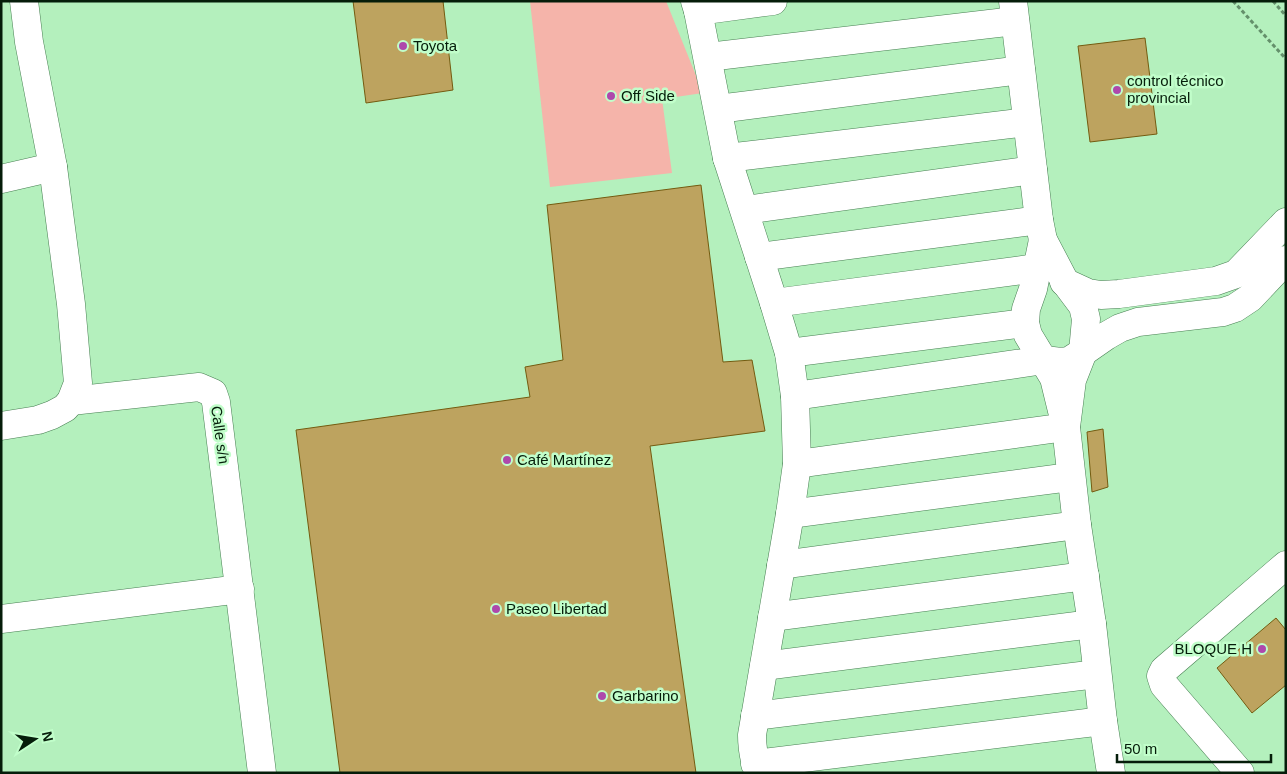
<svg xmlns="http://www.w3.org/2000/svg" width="1287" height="774" font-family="Helvetica,sans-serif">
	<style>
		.green { fill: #f5b4aa }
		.building { fill: #bda35f; stroke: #745b10 }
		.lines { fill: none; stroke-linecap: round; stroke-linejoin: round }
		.minor-casing { stroke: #477f52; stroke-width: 29 }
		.path { stroke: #64906b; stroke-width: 3; stroke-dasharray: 4 2.5; stroke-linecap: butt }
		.minor { stroke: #fff; stroke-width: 28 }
		.poi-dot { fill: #ae48ac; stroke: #c1feca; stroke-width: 2 }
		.labels { text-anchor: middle; stroke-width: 5; stroke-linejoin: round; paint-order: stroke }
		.poi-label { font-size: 15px; fill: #051d0a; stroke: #c1feca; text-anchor: start }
		.street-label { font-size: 15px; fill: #051d0a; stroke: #c1feca }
	</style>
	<rect width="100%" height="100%" fill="#b4f0bd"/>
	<polygon class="green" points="530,1 666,1 703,93 662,99 672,173 550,187"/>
	<g class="building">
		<polygon points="353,1 443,1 453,90 366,103"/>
		<polygon points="1145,38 1157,134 1090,142 1078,46"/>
		<polygon points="701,185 723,362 752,360 765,431 650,446 696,773 340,773 296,430 530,397 525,367 563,360 547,205"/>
		<polygon points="1103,429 1108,487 1092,492 1087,432"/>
		<polygon points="1276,618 1286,630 1286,685 1252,713 1217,668"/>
	</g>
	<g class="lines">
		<defs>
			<g id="minor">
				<path d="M 695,1 L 698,11 L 727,158 L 774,303 L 789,353 L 795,396 L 797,464 L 790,514 L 752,735 C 752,748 754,760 759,773"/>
				<polyline points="1013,1 1039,220 1043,240 1065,282 1083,306 1086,319 1083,352 1072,380 1066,427 1077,525 1092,624 1103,721 1111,773"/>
				<polyline points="698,11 773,1"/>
				<polyline points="708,57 1015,21"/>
				<polyline points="718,109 1021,70"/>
				<polyline points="727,158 1027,122"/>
				<polyline points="1,179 53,167"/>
				<polyline points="745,210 1033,170"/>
				<polyline points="759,257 1039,220"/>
				<polyline points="1064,282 1088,293 1101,295 1119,294 1216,281 1236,274 1286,222"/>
				<polyline points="774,303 1037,268"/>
				<polyline points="789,353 1025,323"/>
				<polyline points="795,396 1044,360 1061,362 1069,361 1083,352 1106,336 1120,328 1138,322 1223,312 1235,308 1250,298 1286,260"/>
				<polyline points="71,401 199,387 213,393 216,402 262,773"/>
				<polyline points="1,426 38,420 52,415 65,408 71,401 78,383 71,304 53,167 29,42 24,1"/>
				<polyline points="797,464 1066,427 1054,378 1028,335 1025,323 1026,309 1033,289 1043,240"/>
				<polyline points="790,514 1070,477"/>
				<polyline points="781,565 1077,525"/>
				<polyline points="772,617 1085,576"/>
				<polyline points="1,619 240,589"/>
				<polyline points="764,666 1092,624"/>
				<polyline points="755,716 1097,674"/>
				<polyline points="755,764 1103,721"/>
				<polyline points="1240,773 1164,685 1161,676 1164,670 1286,565"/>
			</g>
		</defs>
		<use href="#minor" class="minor-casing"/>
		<g class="path">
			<polyline points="1233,1 1286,59"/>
			<polyline points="1273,1 1286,16"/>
		</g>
		<use href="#minor" class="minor"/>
	</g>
	<g class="poi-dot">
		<circle cx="403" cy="46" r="5"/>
		<circle cx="1117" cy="90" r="5"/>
		<circle cx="611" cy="96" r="5"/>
		<circle cx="507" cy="460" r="5"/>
		<circle cx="496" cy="609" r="5"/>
		<circle cx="1262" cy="649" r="5"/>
		<circle cx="602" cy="696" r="5"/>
	</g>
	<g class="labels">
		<g class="poi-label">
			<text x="413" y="51">Toyota</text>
			<text x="1127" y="86">control técnico<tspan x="1127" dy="17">provincial</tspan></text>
			<text x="621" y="101">Off Side</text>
			<text x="517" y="465">Café Martínez</text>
			<text x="506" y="614">Paseo Libertad</text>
			<text x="1252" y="654" text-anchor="end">BLOQUE H</text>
			<text x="612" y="701">Garbarino</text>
		</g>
		<g class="street-label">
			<text transform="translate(220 435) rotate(82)" y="5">Calle s/n</text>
		</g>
	</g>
	<rect width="1287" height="774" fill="none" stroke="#051d0a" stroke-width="5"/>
	<g transform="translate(35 739) rotate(78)" stroke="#c1feca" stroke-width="4" paint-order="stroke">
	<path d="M0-4L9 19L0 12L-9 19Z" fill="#051d0a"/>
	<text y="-8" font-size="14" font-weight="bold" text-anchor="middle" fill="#051d0a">N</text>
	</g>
	<path d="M1117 754v8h154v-8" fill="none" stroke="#051d0a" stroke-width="2.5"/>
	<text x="1124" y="754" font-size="15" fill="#051d0a" stroke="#c1feca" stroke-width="4" paint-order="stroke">50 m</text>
</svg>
